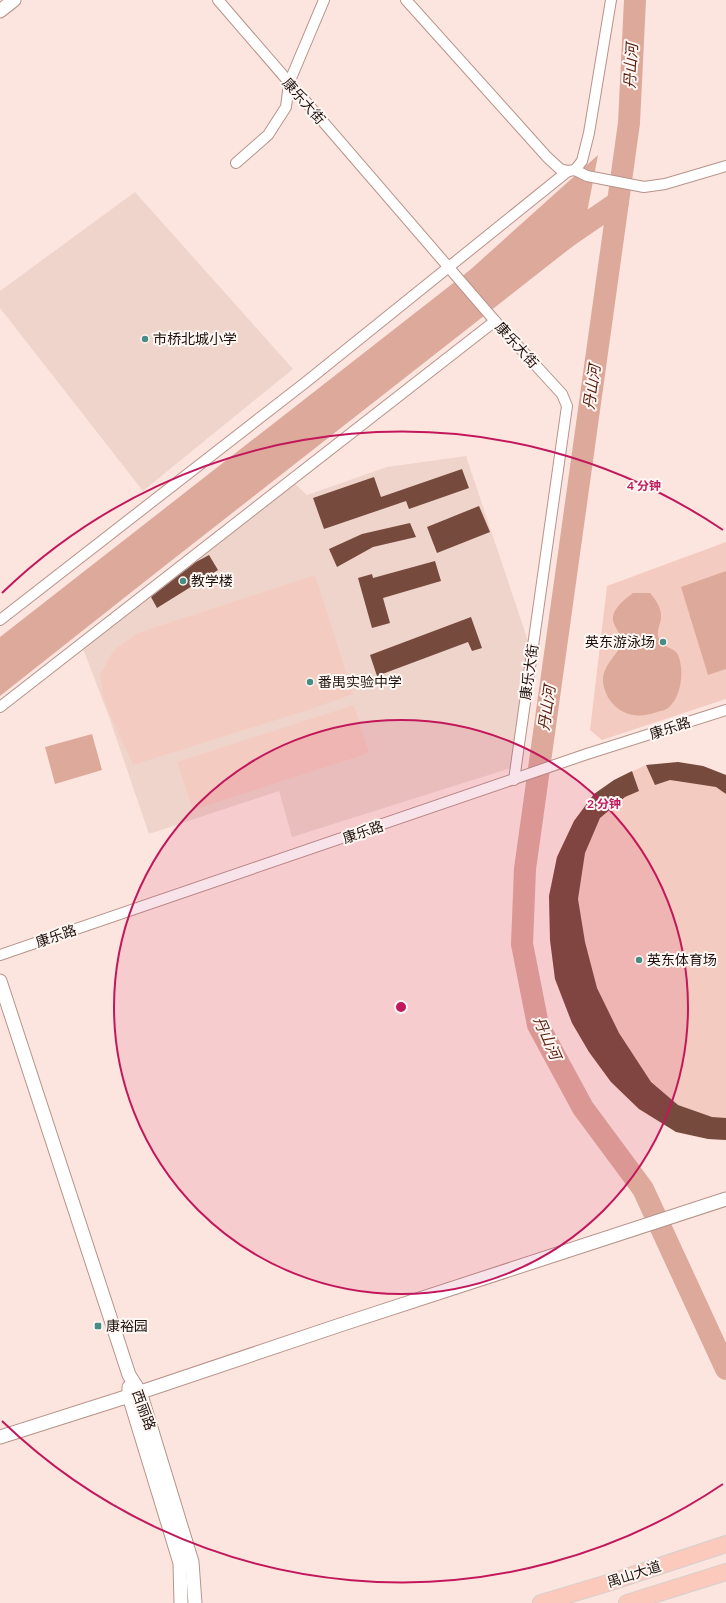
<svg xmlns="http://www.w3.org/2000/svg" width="726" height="1603" font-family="Lato,'Noto Sans SC',sans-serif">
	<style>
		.built { fill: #efd4cb }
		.pitch { fill: #f4cbc0 }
		.water { fill: #dda99b }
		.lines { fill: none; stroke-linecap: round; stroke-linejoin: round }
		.river { stroke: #dda99b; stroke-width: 22 }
		.building { fill: #774a3e }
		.minor-casing { stroke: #b79389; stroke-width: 12 }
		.tertiary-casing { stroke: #b79389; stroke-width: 15 }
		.primary-casing { stroke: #d2cfcf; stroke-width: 18 }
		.minor { stroke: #fff; stroke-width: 10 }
		.tertiary { stroke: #fff; stroke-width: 13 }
		.primary { stroke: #fbcabc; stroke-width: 16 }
		.ring { fill: none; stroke: #c2185b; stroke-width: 2 }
		.poi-dot { fill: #478d85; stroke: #fff7f4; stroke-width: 1.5 }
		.labels { text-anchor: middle; stroke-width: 4; stroke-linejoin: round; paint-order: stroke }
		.street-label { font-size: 14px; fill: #1e110d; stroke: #fff7f4 }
		.poi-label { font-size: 14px; fill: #1e110d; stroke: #fff7f4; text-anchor: start }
		.water-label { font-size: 15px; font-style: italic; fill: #581b0a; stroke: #fff7f4 }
		.centre { fill: #c2185b; stroke: #fff7f4; stroke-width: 2 }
		.ring-label { font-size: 12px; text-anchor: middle; font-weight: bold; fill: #c2185b; stroke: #fff7f4; stroke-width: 4; stroke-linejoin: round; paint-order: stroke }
	</style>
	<rect width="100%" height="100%" fill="#fde5df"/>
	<g class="built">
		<polygon points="135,192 293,369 143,491 0,308 0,291"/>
		<polygon points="466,456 529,644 511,768 292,837 279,791 149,834 109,717 82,646 294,483 307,495 387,467"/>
	</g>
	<g class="pitch">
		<polygon points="726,542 726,699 602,740 590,730 607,586"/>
		<polygon points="315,575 353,694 308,710 133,765 111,717 103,696 100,675 114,650 138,633"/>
		<polygon points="354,705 369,753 193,810 177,762"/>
		<polygon points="678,762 703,766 726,775 726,1140 708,1139 639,1109 611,1082 589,1052 572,1023 555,979 550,940 549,896 557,857 574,821 594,794 614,780 646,765"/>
	</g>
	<g class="water">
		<polygon points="598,155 582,239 148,579 0,696 0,637 470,270"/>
		<polygon points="726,571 726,669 708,675 681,587"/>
		<path d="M 633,593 L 650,593 C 656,600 662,609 661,618 C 660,627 655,632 660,641 C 663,647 673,648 677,653 C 685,668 682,697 668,708 C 666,710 660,711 657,712 C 638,719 621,716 609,699 C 605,692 601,682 604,673 C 607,663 615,656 620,647 C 628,627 592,623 633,593 Z"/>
		<polygon points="92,734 102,770 55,784 45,747"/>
	</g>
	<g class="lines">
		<g class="river">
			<polyline points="635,0 629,123 525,869 522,944 538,1025 583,1108 643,1189 726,1369"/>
			<polyline points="561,241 618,202"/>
		</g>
	</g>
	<g class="building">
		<polygon points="462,469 469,488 409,509 406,501 324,529 313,498 374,477 381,497"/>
		<polygon points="479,506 490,532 437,553 427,527"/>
		<polygon points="410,523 416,537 373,547 337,567 329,549 362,534"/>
		<polygon points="209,555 218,570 157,608 151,597 196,562"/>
		<polygon points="435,561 441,581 383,598 390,623 372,628 358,578 372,574 373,578"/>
		<polygon points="471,617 482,648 472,651 468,642 377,676 370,655"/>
		<polygon points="678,762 703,766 726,775 726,794 716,787 690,783 670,780 655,785 646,765"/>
		<polygon points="632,771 639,791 625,797 600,818 585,853 578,899 585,942 597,988 619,1033 651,1082 678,1105 712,1117 726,1118 726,1140 708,1139 676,1132 639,1109 611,1082 589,1052 572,1023 555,979 550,940 549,896 557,857 574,821 594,794 614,780"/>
	</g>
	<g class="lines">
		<defs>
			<g id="minor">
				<polyline points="218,0 495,321 562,394 567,406 514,780"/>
				<polyline points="406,0 547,157 560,169 568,171 575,170 582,161 589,133 611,0"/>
				<polyline points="236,163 268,135 286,107 289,83 324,0"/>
				<polyline points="575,170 587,176 644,187 665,184 726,166"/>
				<polyline points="0,620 306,382 568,171"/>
				<polyline points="0,707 495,321"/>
				<polyline points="0,955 587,754 726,710"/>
			</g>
			<g id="tertiary">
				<polyline points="0,11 14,0"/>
				<polyline points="0,981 129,1375 140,1392 192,1562 195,1603"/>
				<polyline points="129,1387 129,1396 180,1563 181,1603"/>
				<polyline points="0,1437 129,1396 343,1324 726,1199"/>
			</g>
			<g id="primary">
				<polyline points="541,1603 611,1582 726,1544"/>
				<polyline points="627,1603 726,1572"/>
			</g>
		</defs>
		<use href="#minor" class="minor-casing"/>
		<use href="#tertiary" class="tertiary-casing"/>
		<use href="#primary" class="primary-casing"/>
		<use href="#minor" class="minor"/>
		<use href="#tertiary" class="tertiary"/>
		<use href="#primary" class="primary"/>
	</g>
	<circle cx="401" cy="1007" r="287" fill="#c2185b" fill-opacity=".12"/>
	<g class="ring">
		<circle cx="401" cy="1007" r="287"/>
		<path d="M723 1484A575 575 0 0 1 2 1421M2 593A575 575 0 0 1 723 530"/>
	</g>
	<g class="poi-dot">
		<circle cx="145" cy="339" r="4"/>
		<circle cx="183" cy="581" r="4"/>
		<circle cx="663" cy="642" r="4"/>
		<circle cx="310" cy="682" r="4"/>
		<circle cx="639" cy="960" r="4"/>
		<rect x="94" y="1322" width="8" height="8" rx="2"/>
	</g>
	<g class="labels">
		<g class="street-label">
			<text transform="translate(304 101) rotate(49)" y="5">康乐大街</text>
			<text transform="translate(517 345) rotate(48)" y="5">康乐大街</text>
			<text transform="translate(529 672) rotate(-82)" y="5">康乐大街</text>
			<text transform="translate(670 728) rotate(-18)" y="5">康乐路</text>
			<text transform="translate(363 832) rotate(-19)" y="5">康乐路</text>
			<text transform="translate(56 936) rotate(-19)" y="5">康乐路</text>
			<text transform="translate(144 1410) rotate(70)" y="5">西丽路</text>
			<text transform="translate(634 1574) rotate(-18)" y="5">禺山大道</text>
		</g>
		<g class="poi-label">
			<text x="153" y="344">市桥北城小学</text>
			<text x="191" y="586">教学楼</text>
			<text x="655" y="647" text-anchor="end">英东游泳场</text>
			<text x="318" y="687">番禺实验中学</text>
			<text x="647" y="965">英东体育场</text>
			<text x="106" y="1331">康裕园</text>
		</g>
		<g class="water-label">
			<text transform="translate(631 66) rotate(-87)" y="5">丹山河</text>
			<text transform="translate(592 387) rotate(-82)" y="5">丹山河</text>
			<text transform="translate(547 708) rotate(-82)" y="5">丹山河</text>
			<text transform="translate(547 1038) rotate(66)" y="5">丹山河</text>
		</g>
	</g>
	<circle cx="401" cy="1007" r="6" class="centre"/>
	<g class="ring-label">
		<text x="644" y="490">4 分钟</text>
		<text x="604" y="808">2 分钟</text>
	</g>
</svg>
